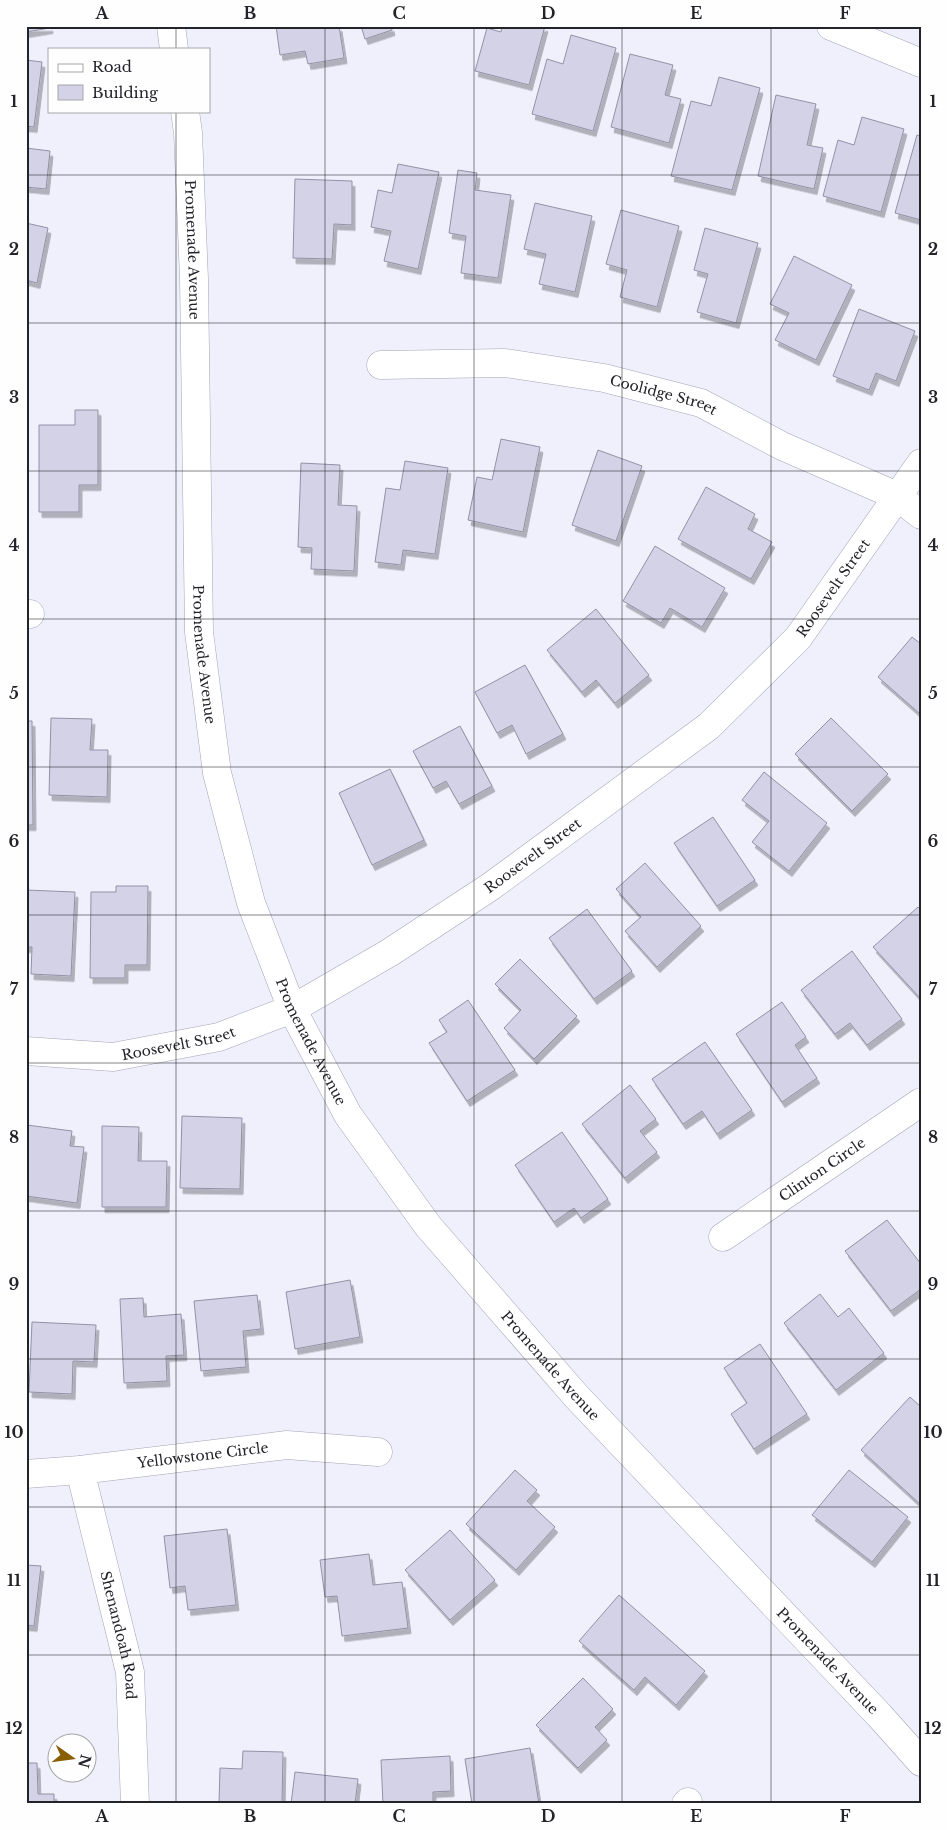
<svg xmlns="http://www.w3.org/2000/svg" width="947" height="1830" font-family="'Libre Baskerville',serif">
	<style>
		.building { fill: #d3d2e7; stroke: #9291a5; filter: url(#shadow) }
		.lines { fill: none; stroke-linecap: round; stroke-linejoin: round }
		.minor-casing { stroke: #a5a3b8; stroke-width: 29 }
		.secondary-casing { stroke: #a5a3b8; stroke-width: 29 }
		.minor { stroke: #fff; stroke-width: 28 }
		.secondary { stroke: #fff; stroke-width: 28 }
		.grid { fill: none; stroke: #23232a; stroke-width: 1; stroke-opacity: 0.55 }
		.labels { text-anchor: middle; stroke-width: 5; stroke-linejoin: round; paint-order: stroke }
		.street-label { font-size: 14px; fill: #23232a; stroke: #fefefe }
		.neatline { fill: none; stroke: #23232a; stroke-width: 2 }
		.grid-label { font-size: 16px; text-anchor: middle; font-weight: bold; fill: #23232a }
	</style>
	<defs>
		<filter id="shadow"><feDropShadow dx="3" dy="5.5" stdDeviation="0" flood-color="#0004"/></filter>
	</defs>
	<rect width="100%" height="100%" fill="#f0f0fd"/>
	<g class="building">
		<polygon points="26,26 50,26 50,28 26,32"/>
		<polygon points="276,26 339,26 344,58 308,64 305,51 280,55"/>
		<polygon points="361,26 391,26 392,30 365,39"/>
		<polygon points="502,26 545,26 529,85 475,71 487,28 501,32"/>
		<polygon points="571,35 616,48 593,131 532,114 547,59 563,64"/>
		<polygon points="630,54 673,65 665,95 681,99 669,143 611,127"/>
		<polygon points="26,60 42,62 34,127 26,126"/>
		<polygon points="719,77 760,88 732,190 671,176 691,101 711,106"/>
		<polygon points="776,95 816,104 807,145 823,148 814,189 758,176"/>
		<polygon points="862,117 904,129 881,212 823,196 838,140 854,145"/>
		<polygon points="917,135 921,136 921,220 895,213"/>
		<polygon points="26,148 50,151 46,189 26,187"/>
		<polygon points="398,164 439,172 418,269 384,261 391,231 371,227 378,190 392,193"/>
		<polygon points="458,170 477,173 475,190 511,195 498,278 461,273 466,236 449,233"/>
		<polygon points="295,179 352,181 352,225 334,224 332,259 293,258"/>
		<polygon points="535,203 592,216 575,292 539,284 546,254 524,249"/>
		<polygon points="621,210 679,226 657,307 620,297 627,270 606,264"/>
		<polygon points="26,223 48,228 37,283 26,280"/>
		<polygon points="705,228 758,243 736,323 697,312 708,274 694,270"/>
		<polygon points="794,256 852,285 816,360 775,340 789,313 770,304"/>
		<polygon points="859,309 915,331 896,381 876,373 869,390 833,376"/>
		<polygon points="75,410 98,410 98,485 79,485 79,512 39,512 39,425 75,425"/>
		<polygon points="501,439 540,447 523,532 468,520 477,477 492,480"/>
		<polygon points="598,450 642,466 616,541 572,525"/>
		<polygon points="405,461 448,468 435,554 403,550 401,565 375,562 386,488 400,490"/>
		<polygon points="301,463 340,465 338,505 357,506 354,571 311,569 312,548 298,547"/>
		<polygon points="706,487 755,514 748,529 772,542 751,579 678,539"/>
		<polygon points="655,546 725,588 702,627 670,608 661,623 623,601"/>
		<polygon points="596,609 649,675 615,703 596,680 582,692 547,650"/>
		<polygon points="912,637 921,644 921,711 919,713 878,677"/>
		<polygon points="525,665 563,734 526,754 512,725 497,733 475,692"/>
		<polygon points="51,718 92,719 90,750 108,750 107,797 49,795"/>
		<polygon points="831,718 888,774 852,811 795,754"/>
		<polygon points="26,721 32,721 33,825 26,825"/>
		<polygon points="460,726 492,786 459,804 446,781 433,788 413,751"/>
		<polygon points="390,769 424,840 372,865 339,793"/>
		<polygon points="764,772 827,823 789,871 752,842 769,821 742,800"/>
		<polygon points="713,817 755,880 717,906 674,843"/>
		<polygon points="645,863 701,926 657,967 625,931 641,917 616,889"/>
		<polygon points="116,886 148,886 147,965 125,965 125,978 90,978 91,892 116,892"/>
		<polygon points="26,890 75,892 71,976 31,974 32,947 26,947"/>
		<polygon points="918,907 921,910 921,999 873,947"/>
		<polygon points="587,909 632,971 594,999 549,938"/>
		<polygon points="852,951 902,1019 867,1045 850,1023 835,1034 801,990"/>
		<polygon points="520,959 577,1016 534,1059 504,1028 521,1010 495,984"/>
		<polygon points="468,1000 515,1070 467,1101 429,1043 447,1032 439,1020"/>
		<polygon points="782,1002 806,1037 795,1045 817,1078 782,1102 736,1034"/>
		<polygon points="705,1042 752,1110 717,1134 702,1111 683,1124 652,1079"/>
		<polygon points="630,1085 656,1119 640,1131 657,1152 625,1178 582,1124"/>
		<polygon points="182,1116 242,1118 240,1189 180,1188"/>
		<polygon points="27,1125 72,1131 70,1146 84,1147 77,1203 26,1196"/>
		<polygon points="102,1126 139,1127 138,1161 167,1161 166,1207 102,1207"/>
		<polygon points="562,1132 608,1199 581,1218 574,1208 554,1222 515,1165"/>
		<polygon points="887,1220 921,1264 921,1289 891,1311 845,1251"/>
		<polygon points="350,1280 360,1337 295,1349 286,1292"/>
		<polygon points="820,1294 838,1317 849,1308 884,1353 836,1390 784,1323"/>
		<polygon points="257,1295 261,1329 243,1331 246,1367 201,1371 194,1301"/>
		<polygon points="143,1298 144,1317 181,1314 184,1355 166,1356 167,1381 124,1383 120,1299"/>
		<polygon points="32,1322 96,1325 94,1362 73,1361 72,1394 29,1392"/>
		<polygon points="760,1344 807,1414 754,1449 731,1414 747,1403 724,1368"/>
		<polygon points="910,1397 921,1407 921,1505 861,1450"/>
		<polygon points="515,1470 537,1490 527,1501 555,1527 516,1570 466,1524"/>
		<polygon points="849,1470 908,1517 872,1562 812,1515"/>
		<polygon points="227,1529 236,1605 188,1610 185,1586 170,1588 164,1536"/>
		<polygon points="450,1530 495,1580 450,1620 405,1570"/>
		<polygon points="369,1554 373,1585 402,1582 408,1628 342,1636 337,1596 325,1597 320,1560"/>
		<polygon points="26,1565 41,1566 34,1626 26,1625"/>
		<polygon points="619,1595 705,1671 676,1705 645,1677 634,1690 579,1641"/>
		<polygon points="583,1678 613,1709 595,1727 607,1740 578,1768 536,1725"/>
		<polygon points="530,1748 539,1804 472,1804 465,1759"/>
		<polygon points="243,1751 283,1752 282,1804 219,1804 220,1768 242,1769"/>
		<polygon points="450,1756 451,1791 433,1792 433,1804 383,1804 381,1760"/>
		<polygon points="26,1763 37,1763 38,1794 54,1794 54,1804 26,1804"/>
		<polygon points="295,1772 358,1779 355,1804 291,1804"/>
	</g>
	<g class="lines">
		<defs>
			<g id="minor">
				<polyline points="831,26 921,63"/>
				<path id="s1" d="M 381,365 L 505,363 L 604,378 L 701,403 L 782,446 L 897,496 L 921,515"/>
				<polyline points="26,614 30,614"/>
				<path id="s2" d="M 26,1051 L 113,1057 L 219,1037 L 292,1009 L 389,953 L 490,887 L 709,726 L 798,638 L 921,463"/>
				<path id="s3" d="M 723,1237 L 921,1102"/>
				<path id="s4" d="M 80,1470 L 130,1672 L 135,1804"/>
				<path id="s5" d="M 26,1474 L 80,1470 L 287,1445 L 378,1452"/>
				<polyline points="686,1804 688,1802"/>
			</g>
			<g id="secondary">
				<polyline points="171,26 174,49"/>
				<path id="s6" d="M 185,111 L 188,133 L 194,279 L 199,632 L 217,773 L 251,903 L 292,1009 L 348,1115 L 428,1226 L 577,1397 L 879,1715 L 921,1762"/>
			</g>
		</defs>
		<use href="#minor" class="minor-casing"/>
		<use href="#secondary" class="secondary-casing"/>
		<use href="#minor" class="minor"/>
		<use href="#secondary" class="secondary"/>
	</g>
	<path class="grid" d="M 176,26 L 176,49M 325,26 L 325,1804M 474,26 L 474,1804M 622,26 L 622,1804M 771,26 L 771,1804M 176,111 L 176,1804M 26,175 L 921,175M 26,323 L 921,323M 26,471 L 921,471M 26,619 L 921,619M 26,767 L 921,767M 26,915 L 921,915M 26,1063 L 921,1063M 26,1211 L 921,1211M 26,1359 L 921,1359M 26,1507 L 921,1507M 26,1655 L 921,1655"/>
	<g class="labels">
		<g class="street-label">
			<text dy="5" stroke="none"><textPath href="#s6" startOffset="139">Promenade Avenue</textPath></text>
			<text dy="5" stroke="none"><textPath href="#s1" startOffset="286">Coolidge Street</textPath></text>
			<text dy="5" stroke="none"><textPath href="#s2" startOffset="964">Roosevelt Street</textPath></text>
			<text dy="5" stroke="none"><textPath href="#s6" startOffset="544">Promenade Avenue</textPath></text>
			<text dy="5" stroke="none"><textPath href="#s2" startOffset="559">Roosevelt Street</textPath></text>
			<text dy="5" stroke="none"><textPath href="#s6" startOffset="949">Promenade Avenue</textPath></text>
			<text dy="5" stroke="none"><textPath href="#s2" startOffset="154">Roosevelt Street</textPath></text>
			<text dy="5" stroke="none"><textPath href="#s3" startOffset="120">Clinton Circle</textPath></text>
			<text dy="5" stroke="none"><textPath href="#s6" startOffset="1354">Promenade Avenue</textPath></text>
			<text dy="5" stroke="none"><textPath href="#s5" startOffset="178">Yellowstone Circle</textPath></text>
			<text dy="5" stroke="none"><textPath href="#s4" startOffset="170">Shenandoah Road</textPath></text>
			<text dy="5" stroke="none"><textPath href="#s6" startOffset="1759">Promenade Avenue</textPath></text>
		</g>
	</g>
	<rect width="947" height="1830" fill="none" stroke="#fefefe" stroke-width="55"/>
	<rect x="48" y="48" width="162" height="65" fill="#fefefe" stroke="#a6a6a9"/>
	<rect x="58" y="64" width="25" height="8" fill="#ffffff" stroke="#a6a6a9"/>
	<text x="92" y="72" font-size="15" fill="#23232a">Road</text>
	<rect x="58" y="85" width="25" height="15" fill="#d3d2e7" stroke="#a6a6a9"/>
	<text x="92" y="98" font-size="15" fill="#23232a">Building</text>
	<g transform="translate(72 1758) rotate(104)"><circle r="24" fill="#fefefe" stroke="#a6a6a9"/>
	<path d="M0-4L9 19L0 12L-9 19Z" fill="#895e00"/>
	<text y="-8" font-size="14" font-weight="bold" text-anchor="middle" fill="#23232a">N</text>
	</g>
	<rect x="28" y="28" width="892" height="1774" class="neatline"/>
	<g class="grid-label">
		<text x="102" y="19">A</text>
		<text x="250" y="19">B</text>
		<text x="399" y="19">C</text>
		<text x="548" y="19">D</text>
		<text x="696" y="19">E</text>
		<text x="845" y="19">F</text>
		<text x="14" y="107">1</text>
		<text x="933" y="107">1</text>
		<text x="14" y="255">2</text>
		<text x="933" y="255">2</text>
		<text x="14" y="403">3</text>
		<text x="933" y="403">3</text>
		<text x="14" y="551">4</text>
		<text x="933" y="551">4</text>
		<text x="14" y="699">5</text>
		<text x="933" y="699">5</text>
		<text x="14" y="847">6</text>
		<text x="933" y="847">6</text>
		<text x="14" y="995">7</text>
		<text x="933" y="995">7</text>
		<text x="14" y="1143">8</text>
		<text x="933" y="1143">8</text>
		<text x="14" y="1290">9</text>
		<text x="933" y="1290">9</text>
		<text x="14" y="1438">10</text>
		<text x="933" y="1438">10</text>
		<text x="14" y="1586">11</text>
		<text x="933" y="1586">11</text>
		<text x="14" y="1734">12</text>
		<text x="933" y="1734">12</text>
		<text x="102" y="1822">A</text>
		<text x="250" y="1822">B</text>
		<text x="399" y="1822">C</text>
		<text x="548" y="1822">D</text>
		<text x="696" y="1822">E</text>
		<text x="845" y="1822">F</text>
	</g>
</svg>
